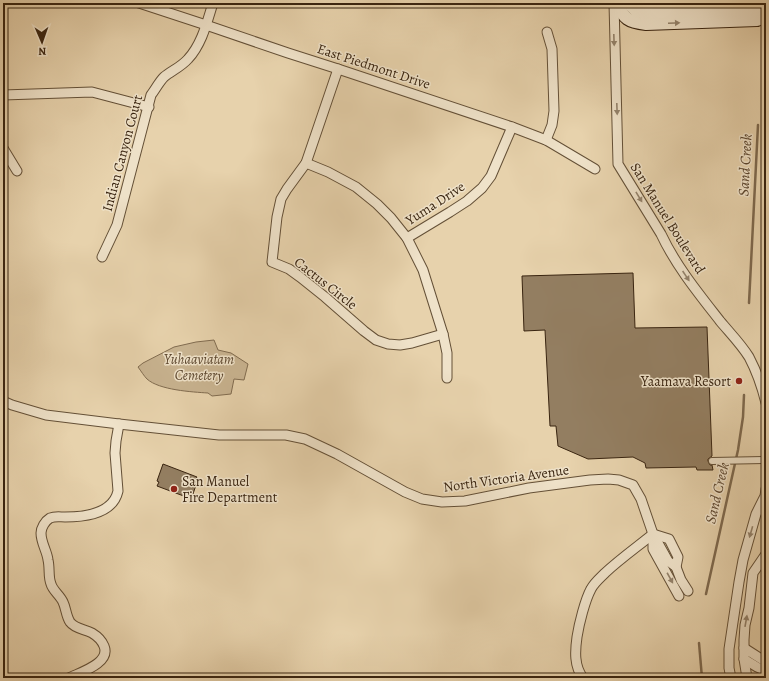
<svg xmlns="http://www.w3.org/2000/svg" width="769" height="681" font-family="Alegreya,serif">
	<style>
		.green { fill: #c9b491; stroke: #816c50 }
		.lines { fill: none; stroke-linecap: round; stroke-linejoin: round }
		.stream { stroke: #7e694e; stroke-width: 2.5 }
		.building { fill: #937e61; stroke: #392410 }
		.pedestrian-casing { stroke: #645037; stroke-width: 8 }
		.minor-casing { stroke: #645037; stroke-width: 11 }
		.secondary-casing { stroke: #392410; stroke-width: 14 }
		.pedestrian { stroke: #efe2c9; stroke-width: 6 }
		.minor { stroke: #efe2c9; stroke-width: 9 }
		.secondary { stroke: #efe2c9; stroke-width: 12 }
		.oneway { fill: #94836c }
		.poi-dot { fill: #8f2418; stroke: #efe2c9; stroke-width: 1.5 }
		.labels { text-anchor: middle; stroke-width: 3; stroke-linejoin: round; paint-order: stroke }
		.street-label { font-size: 14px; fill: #392410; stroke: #efe2c9 }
		.park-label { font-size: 14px; font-style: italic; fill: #5d4830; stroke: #efe2c9 }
		.poi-label { font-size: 14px; fill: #392410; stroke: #efe2c9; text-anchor: end }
		.water-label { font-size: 15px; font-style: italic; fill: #5c462f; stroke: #efe2c9 }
	</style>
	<rect width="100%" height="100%" fill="#e7d2ac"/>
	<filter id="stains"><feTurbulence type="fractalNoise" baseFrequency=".005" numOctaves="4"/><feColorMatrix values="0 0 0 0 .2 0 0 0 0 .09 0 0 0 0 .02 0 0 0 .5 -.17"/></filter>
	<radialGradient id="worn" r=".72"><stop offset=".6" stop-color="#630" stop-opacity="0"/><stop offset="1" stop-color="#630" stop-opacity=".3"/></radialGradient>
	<path class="green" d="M 214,340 L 218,350 L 231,353 L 248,364 L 244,380 L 234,379 L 231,394 L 212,396 L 208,393 C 192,392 159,390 147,379 C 144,376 141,371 138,367 L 143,363 L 174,347 L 196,342 Z"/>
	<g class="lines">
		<g class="stream">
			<polyline points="749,303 758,125"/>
			<polyline points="706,594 738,450 743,417 744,395"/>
			<polyline points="699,643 702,678"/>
		</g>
	</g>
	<g class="building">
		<polygon points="633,273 635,328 707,327 712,456 708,459 708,461 710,465 712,465 713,470 697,470 696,467 646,468 645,463 633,457 588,459 558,446 556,426 550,426 545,330 524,331 522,276"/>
		<polygon points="163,464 197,477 195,481 197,482 193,494 191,493 189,498 157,486 159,482 157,481"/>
	</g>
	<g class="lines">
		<defs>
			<polyline id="pedestrian" points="712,461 766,460"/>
			<g id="minor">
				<polyline points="139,3 206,25 288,53 338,69 512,127 546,140 595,169"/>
				<path d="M 614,3 L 618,164 L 661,234 C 676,266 699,294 720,321 C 730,333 741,344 749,357 C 757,372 762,387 766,403"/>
				<polyline points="338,69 306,163 287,189 281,199 277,217 272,262 289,269 300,277 325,297 364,331 376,340 388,344 400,345 412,343 443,334"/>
				<polyline points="3,95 92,92 149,107"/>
				<polyline points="546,140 552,125 554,111 552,49 547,32"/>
				<polyline points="3,148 17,171"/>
				<polyline points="306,163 328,172 356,187 377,204 391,218 407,238 423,270 443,334 447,353 447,378"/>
				<polyline points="407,238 450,212 467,201 482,188 491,176 512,127"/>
				<path d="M 102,257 L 117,225 L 151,95 C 155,90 159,82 164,77 C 171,71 181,67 188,59 C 202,44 207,22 213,3"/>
				<polyline points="3,401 12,405 46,415 119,424 219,435 286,435 305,439 337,454 405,492 422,499 442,502 465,501 529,488 590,480 608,479 619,480 633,485 641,499 653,534 668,561 676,567 681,580 688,591"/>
				<polyline points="653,534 669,539 678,557 676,567"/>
				<polyline points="653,536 653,549 679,596"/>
				<polyline points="744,648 766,662"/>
				<polyline points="744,659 757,667 766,671"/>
				<path d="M 69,678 C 81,672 111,663 104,646 C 102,641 97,636 92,633 C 85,629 75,629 70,622 C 66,616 66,608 63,602 C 60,595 53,591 51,584 C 48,577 50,568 48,560 C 47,551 41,543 41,533 C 41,528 45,521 50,518 C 55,516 60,517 65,517 C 85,517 113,514 118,491 L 115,453 L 116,441 L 119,424"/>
				<path d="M 583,678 C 574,666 575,651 577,637 C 579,624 585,600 591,589 C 594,583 600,578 605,573 C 620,559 637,547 653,534"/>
				<polyline points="731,678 729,668 729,649 739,582 743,560 756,514 765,496 766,489"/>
				<polyline points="747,678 744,659 744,640 745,625 749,608 753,573 766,554"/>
			</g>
			<g id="secondary">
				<path d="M 617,3 C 624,19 628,22 646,24 L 757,20 L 766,16"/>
				<polyline points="629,3 636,11 646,13 756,10 766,15"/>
			</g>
		</defs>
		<use href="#pedestrian" class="pedestrian-casing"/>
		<use href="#minor" class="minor-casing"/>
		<use href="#secondary" class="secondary-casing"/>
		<use href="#pedestrian" class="pedestrian"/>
		<use href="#minor" class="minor"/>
		<use href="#secondary" class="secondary"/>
	</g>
	<defs><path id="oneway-solid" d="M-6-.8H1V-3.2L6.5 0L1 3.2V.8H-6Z"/></defs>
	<g class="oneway">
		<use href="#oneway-solid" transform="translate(674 23) rotate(-2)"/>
		<use href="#oneway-solid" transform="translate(614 40) rotate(88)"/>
		<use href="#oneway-solid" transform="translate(617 109) rotate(88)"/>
		<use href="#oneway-solid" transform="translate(639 197) rotate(59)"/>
		<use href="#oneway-solid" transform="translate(686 276) rotate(56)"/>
		<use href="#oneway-solid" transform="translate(751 532) rotate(106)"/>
		<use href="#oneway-solid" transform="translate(670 578) rotate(61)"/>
		<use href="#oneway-solid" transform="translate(746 621) rotate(-80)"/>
	</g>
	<g class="poi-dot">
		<circle cx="739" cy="381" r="4"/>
		<circle cx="174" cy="489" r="4"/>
	</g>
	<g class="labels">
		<g class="street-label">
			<text transform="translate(374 66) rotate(18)" y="5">East Piedmont Drive</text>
			<text transform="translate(122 153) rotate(-75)" y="5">Indian Canyon Court</text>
			<text transform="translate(435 203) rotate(-33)" y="5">Yuma Drive</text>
			<text transform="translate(668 218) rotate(58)" y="5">San Manuel Boulevard</text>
			<text transform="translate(326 283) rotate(38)" y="5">Cactus Circle</text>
			<text transform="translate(506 478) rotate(-8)" y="5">North Victoria Avenue</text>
		</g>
		<g class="park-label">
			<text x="199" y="364">Yuhaaviatam<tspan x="199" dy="16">Cemetery</tspan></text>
		</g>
		<g class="poi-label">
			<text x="731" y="386">Yaamava Resort</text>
			<text x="182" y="486" text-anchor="start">San Manuel<tspan x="182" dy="16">Fire Department</tspan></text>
		</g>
		<g class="water-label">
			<text transform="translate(745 165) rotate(-87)" y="5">Sand Creek</text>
			<text transform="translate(717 493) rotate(-77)" y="5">Sand Creek</text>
		</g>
	</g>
	<rect width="769" height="681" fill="none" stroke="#e7d2ac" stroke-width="16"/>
	<rect x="4" y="4" width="761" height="673" fill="none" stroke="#392410" stroke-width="2"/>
	<rect x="8" y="8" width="753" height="665" fill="none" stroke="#392410"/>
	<g transform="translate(42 42) rotate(178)" stroke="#efe2c9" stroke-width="3" paint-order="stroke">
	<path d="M0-3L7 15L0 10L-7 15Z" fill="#392410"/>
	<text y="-6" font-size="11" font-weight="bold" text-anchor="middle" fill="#392410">N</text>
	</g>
	<rect width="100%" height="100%" filter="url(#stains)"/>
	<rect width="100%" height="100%" fill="url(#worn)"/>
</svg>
